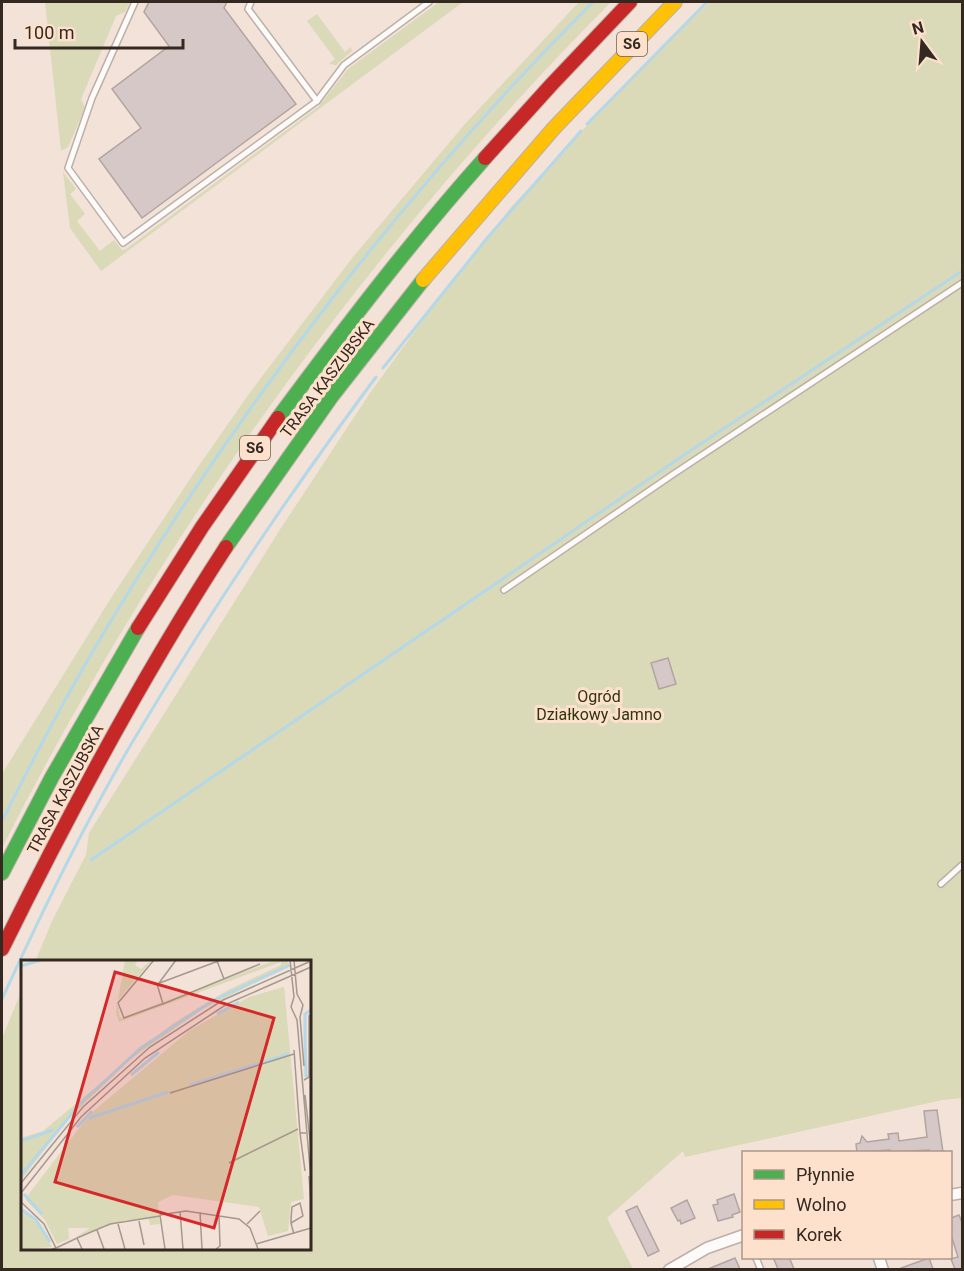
<svg xmlns="http://www.w3.org/2000/svg" width="964" height="1271" font-family="Roboto,sans-serif">
	<style>
		.green { fill: #dad9b8 }
		.lines { fill: none; stroke-linecap: round; stroke-linejoin: round }
		.stream { stroke: #b4d8e8; stroke-width: 3 }
		.building { fill: #d6c8c6; stroke: #b1a4a2; stroke-width: 1.5 }
		.lane-casing { stroke: #bdb0a8; stroke-width: 8 }
		.street-casing { stroke: #bdb0a8; stroke-width: 13 }
		.fast-casing { stroke: #bdb0a8; stroke-width: 16 }
		.slow-casing { stroke: #bdb0a8; stroke-width: 16 }
		.jam-casing { stroke: #bdb0a8; stroke-width: 16 }
		.lane { stroke: #fdfbf9; stroke-width: 5 }
		.street { stroke: #fdfbf9; stroke-width: 10 }
		.fast { stroke: #4caf50; stroke-width: 14 }
		.slow { stroke: #ffc107; stroke-width: 14 }
		.jam { stroke: #c62828; stroke-width: 14 }
		.labels { text-anchor: middle; stroke-width: 6; stroke-linejoin: round; paint-order: stroke }
		.shield { fill: #fde1cc; stroke: #706054; stroke-width: 1.5 }
		.shield-label { font-size: 15px; font-weight: bold; fill: #342921 }
		.street-label { font-size: 16px; fill: #342921; stroke: #fde1cc }
		.park-label { font-size: 16px; fill: #2f350c; stroke: #fde1cc }
		.inset-river { fill: none; stroke: #b4d8e8; stroke-width: 3 }
		.inset-road { fill: none; stroke: #a6988e; stroke-width: 1.5 }
		.view { fill: #d62828; fill-opacity: 0.15; stroke: #d62828; stroke-width: 3 }
		.inset-edge { fill: none; stroke: #342921; stroke-width: 3 }
	</style>
	<rect width="100%" height="100%" fill="#f2e2d7"/>
	<g class="green">
		<polygon points="45,2 130,2 125,12 116,16 81,99 85,108 68,147 63,150 61,150"/>
		<polygon points="439,2 463,2 101,271 70,228 63,172 76,189 70,194 85,214 77,221 100,251 114,240 122,250 126,249 318,107 348,69"/>
		<path d="M 579,2 L 611,2 C 365,250 160,536 2,848 L 2,774 L 111,598 L 198,467 L 251,391 L 353,257 L 465,124 Z"/>
		<polygon points="710,2 962,2 962,1098 942,1100 685,1157 683,1151 607,1218 633,1269 2,1269 2,1038 22,990 22,1248 309,1248 309,962 35,962 53,919 86,855 89,833 281,528 370,393 428,313 512,206 647,61"/>
		<polygon points="317,14 345,52 351,47 352,51 336,65 329,64 335,59 307,21"/>
	</g>
	<g class="lines">
		<g class="stream">
			<polyline points="587,124 707,2"/>
			<polyline points="383,368 488,237 581,131"/>
			<path d="M 2,821 C 32,762 62,703 96,646 C 233,414 403,192 593,2"/>
			<polyline points="91,860 684,455 962,271"/>
			<path d="M 2,999 C 43,910 86,820 136,736 C 210,612 290,492 376,377"/>
		</g>
	</g>
	<g class="building">
		<polygon points="149,2 227,2 224,8 296,104 142,218 99,159 141,128 112,89 169,46 144,12"/>
		<polygon points="668,658 676,684 659,689 651,663"/>
		<polygon points="937,1110 943,1152 929,1152 929,1150 891,1152 890,1150 857,1152 856,1144 860,1143 862,1136 867,1142 889,1139 888,1134 898,1133 899,1141 927,1137 924,1111"/>
		<polygon points="734,1194 740,1212 732,1215 733,1217 718,1221 713,1205 718,1204 717,1200"/>
		<polygon points="687,1200 695,1218 681,1224 680,1220 678,1221 671,1208"/>
		<polygon points="637,1206 659,1251 648,1256 626,1211"/>
		<polygon points="959,1215 963,1225 963,1269 955,1269 951,1259 958,1257 951,1235 951,1218"/>
		<polygon points="773,1257 789,1257 794,1269 778,1269"/>
		<polygon points="735,1258 740,1269 708,1269"/>
		<polygon points="929,1258 933,1269 901,1269 901,1268"/>
	</g>
	<g class="lines">
		<defs>
			<g id="lane">
				<polyline points="135,2 92,98 68,168 123,243 317,101"/>
				<polyline points="251,2 248,9 317,101 344,65 429,2"/>
				<polyline points="504,590 672,475 962,283"/>
				<polyline points="941,884 962,865"/>
				<polyline points="756,1258 761,1270"/>
			</g>
			<g id="street">
				<polyline points="950,1195 962,1193"/>
				<polyline points="879,1258 883,1270"/>
				<polyline points="669,1270 707,1248 744,1235"/>
			</g>
			<g id="fast">
				<path d="M 278,418 C 344,329 411,241 485,158"/>
				<polyline points="226,547 332,396 423,280"/>
				<polyline points="2,873 52,777 138,628"/>
			</g>
			<polyline id="slow" points="423,280 554,128 675,2"/>
			<g id="jam">
				<polyline points="485,158 552,84 630,2"/>
				<polyline points="138,628 202,527 278,418"/>
				<path d="M 2,949 C 70,811 142,676 226,547"/>
			</g>
		</defs>
		<use href="#lane" class="lane-casing"/>
		<use href="#street" class="street-casing"/>
		<use href="#fast" class="fast-casing"/>
		<use href="#slow" class="slow-casing"/>
		<use href="#jam" class="jam-casing"/>
		<use href="#lane" class="lane"/>
		<use href="#street" class="street"/>
		<use href="#fast" class="fast"/>
		<use href="#slow" class="slow"/>
		<use href="#jam" class="jam"/>
	</g>
	<g class="labels">
		<g class="shield">
			<rect x="617" y="32" width="30" height="24" rx="4.5"/>
			<rect x="240" y="436" width="30" height="24" rx="4.5"/>
		</g>
		<g class="shield-label">
			<text x="632" y="49">S6</text>
			<text x="255" y="453">S6</text>
		</g>
		<g class="street-label">
			<text transform="translate(327 378) rotate(-53)" y="6">TRASA KASZUBSKA</text>
			<text transform="translate(65 789) rotate(-62)" y="6">TRASA KASZUBSKA</text>
		</g>
		<g class="park-label">
			<text x="599" y="702">Ogród<tspan x="599" dy="18">Działkowy Jamno</tspan></text>
		</g>
	</g>
	<g transform="translate(21 960)">
		<rect width="290" height="290" fill="#f2e2d7"/>
		<path d="M 104,0 L 117,0 L 114,5 L 120,9 L 131,0 L 97,40 ZM 255,0 L 267,0 L 267,6 L 182,49 L 111,98 L 48,158 L 0,220 L 0,178 L 22,171 L 151,64 L 207,30 L 260,5 L 260,2 L 98,62 L 95,53 L 96,44 L 99,58 ZM 263,27 L 283,239 L 270,242 L 267,271 L 247,276 L 238,247 L 152,235 L 137,242 L 139,264 L 129,265 L 128,259 L 104,260 L 55,277 L 69,268 L 47,268 L 48,279 L 36,284 L 24,260 L 4,239 L 69,154 L 169,70 L 228,37 ZM 0,250 L 18,265 L 31,287 L 0,289 Z" fill="#dad9b8"/>
		<path class="inset-river" d="M 0,6 L 20,0M 196,54 L 218,42M 284,73 L 285,117M 284,73 L 284,54 L 290,50M 110,115 L 138,92M 169,125 L 268,94M 68,158 L 147,132M 56,167 L 71,151M 0,181 L 32,170M 0,215 L 59,144 L 120,88 L 191,41 L 269,5M 3,234 L 21,254M 0,249 L 15,260 L 29,282"/>
		<path class="inset-road" d="M 133,0 L 97,43 L 103,58 L 141,44M 200,0 L 136,24 L 142,44 L 239,4M 269,0 L 273,37 L 270,47 L 276,60 L 290,219M 273,0 L 276,34 L 282,45 L 279,57 L 283,106M 196,1 L 203,19M 138,23 L 155,0M 273,90 L 279,173M 283,120 L 288,117 L 288,55M 149,133 L 273,94M 284,135 L 290,189M 208,203 L 277,169M 284,211 L 279,173 L 285,173M 288,216 L 290,243M 0,223 L 62,147 L 129,87 L 202,40 L 290,1M 0,233 L 60,157 L 124,98 L 206,44 L 290,7M 0,242 L 23,264 L 35,288 L 31,289M 159,251 L 162,289M 179,252 L 181,289M 118,261 L 123,285M 270,263 L 282,256 L 279,243 L 271,247 L 270,259 L 270,263 L 271,267 L 273,274M 97,264 L 104,289M 226,264 L 239,251M 76,270 L 83,289M 56,278 L 89,264 L 139,256M 235,284 L 290,268M 35,288 L 56,278 L 61,289M 144,289 L 139,255 L 165,251 L 218,259 L 229,268 L 237,289M 195,289 L 199,286 L 198,255"/>
		<path class="view" d="M 94,12 L 253,58 L 193,268 L 34,222 Z"/>
		<rect width="290" height="290" class="inset-edge"/>
	</g>
	<rect width="964" height="1271" fill="none" stroke="#342921" stroke-width="6"/>
	<rect x="742" y="1151" width="210" height="108" fill="#fde1cc" stroke="#ad9788" stroke-width="1.5"/>
	<rect x="754" y="1170" width="30" height="9" fill="#4caf50" stroke="#ad9788" stroke-width="1.5"/>
	<text x="796" y="1181" font-size="18" fill="#342921">Płynnie</text>
	<rect x="754" y="1200" width="30" height="9" fill="#ffc107" stroke="#ad9788" stroke-width="1.5"/>
	<text x="796" y="1211" font-size="18" fill="#342921">Wolno</text>
	<rect x="754" y="1230" width="30" height="9" fill="#c62828" stroke="#ad9788" stroke-width="1.5"/>
	<text x="796" y="1241" font-size="18" fill="#342921">Korek</text>
	<g transform="translate(922 42) rotate(344)" stroke="#fde1cc" stroke-width="4.5" paint-order="stroke">
	<path d="M0-4.5L10 22L0 15L-10 22Z" fill="#342921"/>
	<text y="-9" font-size="16" font-weight="bold" text-anchor="middle" fill="#342921">N</text>
	</g>
	<path d="M15 39v9h168v-9" fill="none" stroke="#342921" stroke-width="3"/>
	<text x="24" y="39" font-size="18" fill="#342921" stroke="#fde1cc" stroke-width="4.5" paint-order="stroke">100 m</text>
</svg>
